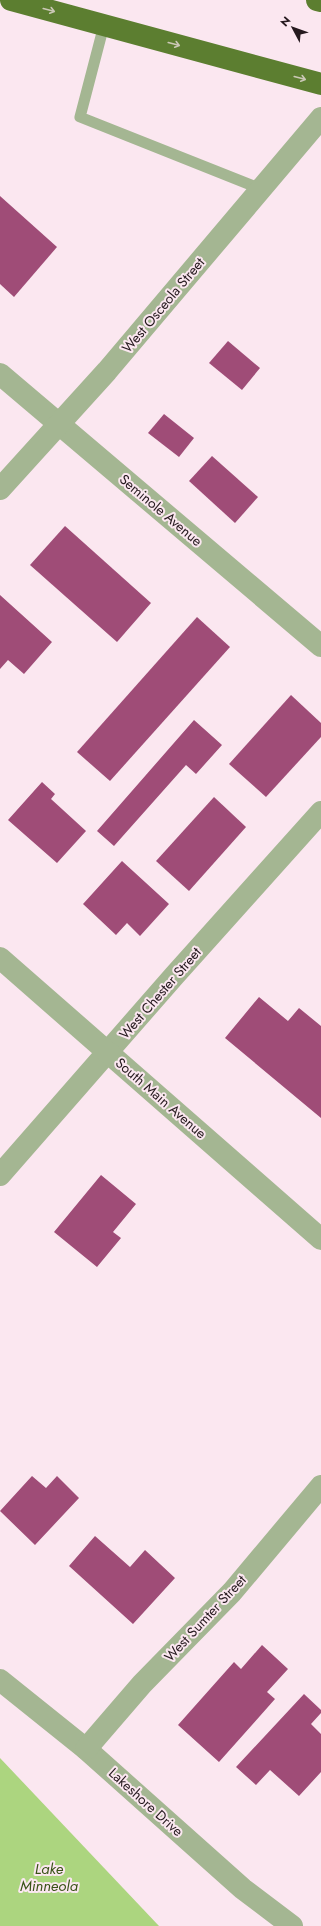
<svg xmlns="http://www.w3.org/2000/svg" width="321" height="1926" font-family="Jost,sans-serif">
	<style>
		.water { fill: #acd57f }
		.building { fill: #9f4c77 }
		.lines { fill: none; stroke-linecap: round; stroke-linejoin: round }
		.service { stroke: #a4b692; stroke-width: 11 }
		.minor { stroke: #a4b692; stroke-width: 22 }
		.tertiary { stroke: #a4b692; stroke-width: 22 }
		.trunk { stroke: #5c7e30; stroke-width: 22 }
		.oneway { stroke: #cbc8b6 }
		.labels { text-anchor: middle; stroke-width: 4; stroke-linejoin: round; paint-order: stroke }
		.street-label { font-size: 14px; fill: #25191e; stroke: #fbe7f0 }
		.water-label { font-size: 15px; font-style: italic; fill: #385216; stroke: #fbe7f0 }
	</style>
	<rect width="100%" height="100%" fill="#fbe7f0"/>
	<polygon class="water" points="0,1758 159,1926 0,1926"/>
	<g class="building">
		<polygon points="0,196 57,247 14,297 0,284"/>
		<polygon points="228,341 260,368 242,390 209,363"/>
		<polygon points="164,414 194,438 179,457 148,433"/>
		<polygon points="212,456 258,497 235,523 189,481"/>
		<polygon points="65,526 151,603 117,642 30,565"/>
		<polygon points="0,595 52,642 24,674 8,660 0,669"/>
		<polygon points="197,617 230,647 110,781 77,752"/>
		<polygon points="291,695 321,723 321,737 266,797 229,764"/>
		<polygon points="194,720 222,745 196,774 186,765 114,846 97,831"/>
		<polygon points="42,782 55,794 51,799 86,831 57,863 8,820"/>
		<polygon points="214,797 246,827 189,891 156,861"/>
		<polygon points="122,861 169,904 140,936 127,923 116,935 83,904"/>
		<polygon points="259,997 288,1021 299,1008 321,1026 321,1118 225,1038"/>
		<polygon points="101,1175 136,1204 113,1232 121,1238 97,1267 54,1232"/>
		<polygon points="32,1476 46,1488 57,1476 79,1498 35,1545 0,1511"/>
		<polygon points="95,1536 130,1567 145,1550 175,1578 133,1624 69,1566"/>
		<polygon points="262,1645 288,1669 267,1692 275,1699 219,1762 178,1725 234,1662 241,1669"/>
		<polygon points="304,1694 321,1710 321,1713 311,1724 321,1734 321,1772 299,1796 270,1770 256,1785 236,1767"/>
	</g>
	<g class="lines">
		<polyline class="service" points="104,25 80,117 261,189"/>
		<g class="minor">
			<polyline points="0,374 321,646"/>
			<polyline points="0,489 107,371 321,118"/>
			<polyline points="0,1175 174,976 321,812"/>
			<polyline points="0,1680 86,1749 243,1889 292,1926"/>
			<polyline points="86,1749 142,1684 232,1592 321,1486"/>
		</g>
		<polyline class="tertiary" points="0,958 321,1239"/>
		<g class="trunk">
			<polyline points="11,0 321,84"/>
			<polyline points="317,0 321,1"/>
		</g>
	</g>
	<defs><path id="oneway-shaft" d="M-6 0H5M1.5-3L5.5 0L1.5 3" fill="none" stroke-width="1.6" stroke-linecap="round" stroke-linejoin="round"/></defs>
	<g class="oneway">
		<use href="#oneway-shaft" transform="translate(49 10) rotate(15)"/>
		<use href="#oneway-shaft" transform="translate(174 44) rotate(15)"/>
		<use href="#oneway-shaft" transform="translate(300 78) rotate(15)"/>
	</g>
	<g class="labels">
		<g class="street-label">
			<text transform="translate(163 305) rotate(-50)" y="5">West Osceola Street</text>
			<text transform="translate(161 510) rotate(40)" y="5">Seminole Avenue</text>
			<text transform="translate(160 993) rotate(-49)" y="5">West Chester Street</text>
			<text transform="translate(161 1098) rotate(41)" y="5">South Main Avenue</text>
			<text transform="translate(205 1618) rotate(-47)" y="5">West Sumter Street</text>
			<text transform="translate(146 1802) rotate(42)" y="5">Lakeshore Drive</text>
		</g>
		<g class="water-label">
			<text x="49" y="1874">Lake<tspan x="49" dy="17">Minneola</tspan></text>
		</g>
	</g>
	<g transform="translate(293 28) rotate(311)" stroke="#fbe7f0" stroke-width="3" paint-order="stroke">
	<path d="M0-3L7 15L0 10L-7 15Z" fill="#25191e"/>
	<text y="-6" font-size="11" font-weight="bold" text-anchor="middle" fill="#25191e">N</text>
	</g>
</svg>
